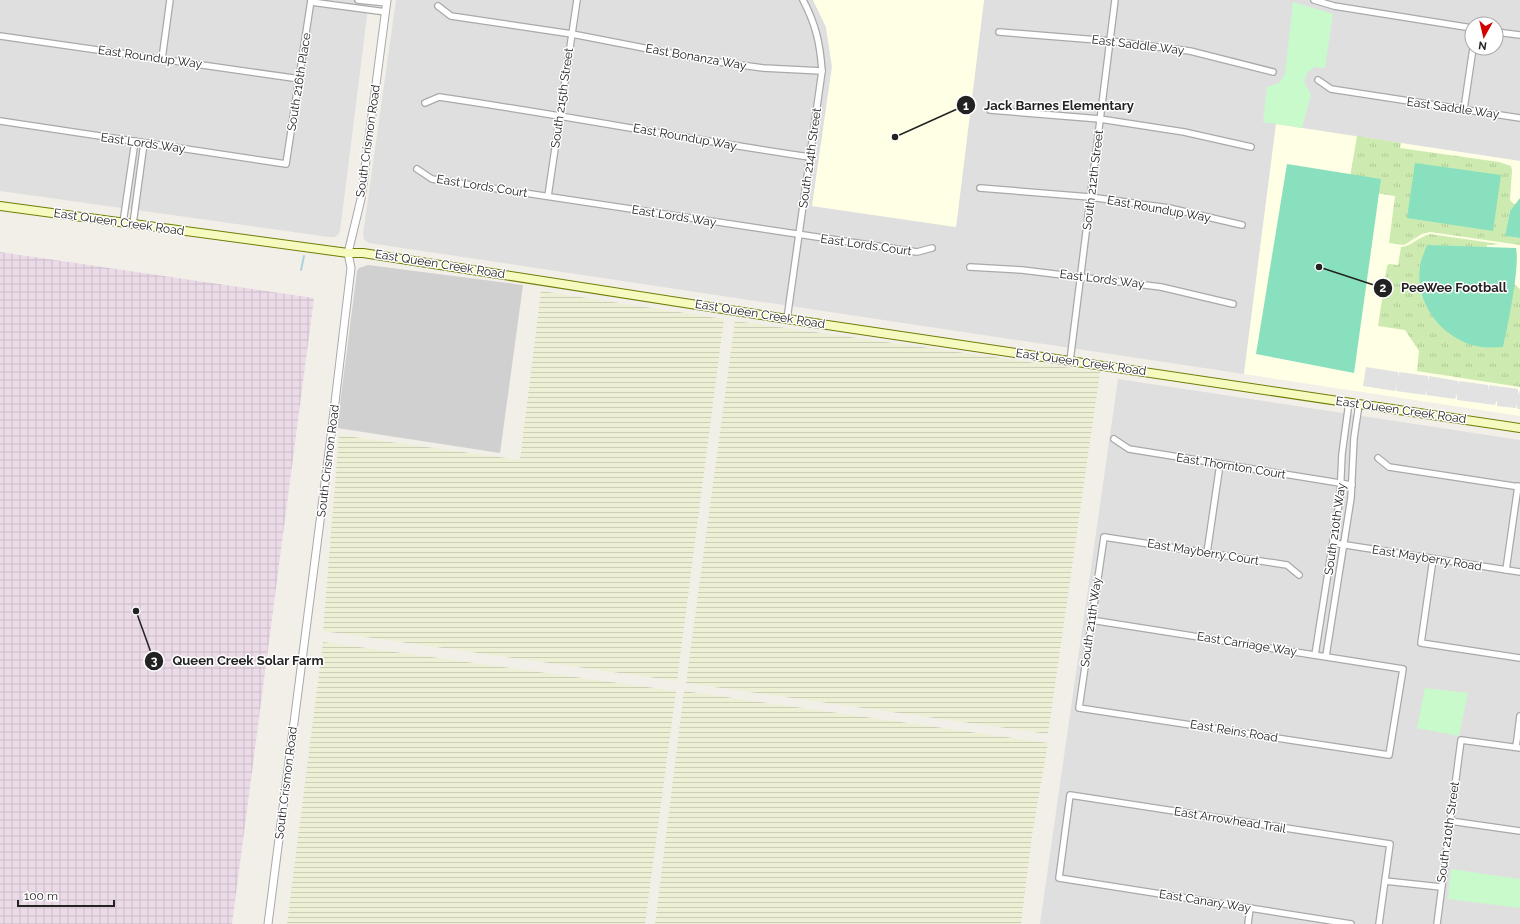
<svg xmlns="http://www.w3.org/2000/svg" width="1520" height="924" font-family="Raleway,sans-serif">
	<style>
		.residential { fill: #e0dfdf; fill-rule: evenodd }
		.industrial { fill: url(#industrial-grid) }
		.education { fill: #ffffe5 }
		.religious { fill: #d0d0d0 }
		.farmland { fill: url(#farmland-rules) }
		.grass { fill: url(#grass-tufts) }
		.park { fill: #c8facc }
		.pitch { fill: #88e0be }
		.parking { fill: #e2e2e2 }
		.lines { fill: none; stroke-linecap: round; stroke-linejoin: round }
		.stream { stroke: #aad3df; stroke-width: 2 }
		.minor-casing { stroke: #a9a9a9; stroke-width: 8 }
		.tertiary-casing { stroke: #a9a9a9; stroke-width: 9 }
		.secondary-casing { stroke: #707d05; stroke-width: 10 }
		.minor { stroke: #fff; stroke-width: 5.5 }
		.tertiary { stroke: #fff; stroke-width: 7 }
		.secondary { stroke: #f7fabf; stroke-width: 8 }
		.labels { text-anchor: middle; stroke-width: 3; stroke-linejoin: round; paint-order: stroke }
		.street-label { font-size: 12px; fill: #222; stroke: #fff }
		.leader { fill: none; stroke: #222; stroke-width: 1.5 }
		.callout-dot { fill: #222; stroke: #fff; stroke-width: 1.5 }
		.mark-label { font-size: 12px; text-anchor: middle; font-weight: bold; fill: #fff }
		.callout-label { font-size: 13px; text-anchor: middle; font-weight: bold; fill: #222; stroke: #fff; stroke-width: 3; stroke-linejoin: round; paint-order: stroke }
	</style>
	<defs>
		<pattern id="industrial-grid" width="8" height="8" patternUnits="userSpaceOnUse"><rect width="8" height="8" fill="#ebdbe8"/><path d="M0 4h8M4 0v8" fill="none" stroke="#c9bcc7"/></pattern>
		<pattern id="farmland-rules" width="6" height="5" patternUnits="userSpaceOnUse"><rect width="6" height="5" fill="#eef0d5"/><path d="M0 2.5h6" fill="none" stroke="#ccceb7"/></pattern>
		<pattern id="grass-tufts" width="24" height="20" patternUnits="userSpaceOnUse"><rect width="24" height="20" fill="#cdebb0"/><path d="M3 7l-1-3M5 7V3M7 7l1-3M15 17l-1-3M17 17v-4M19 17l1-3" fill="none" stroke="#b0c997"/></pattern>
	</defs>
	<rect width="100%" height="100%" fill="#f2efe9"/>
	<g class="residential">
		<polygon points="0,0 369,0 340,231 338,235 334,237 329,237 0,191"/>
		<path d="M 396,0 L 813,0 L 826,27 L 832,67 L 812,206 L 956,227 L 984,0 L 1520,0 L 1520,161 L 1276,125 L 1244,374 L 369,243 L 364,240 L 363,234 ZM 1472,24 L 1496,24 L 1496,48 L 1472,48 Z"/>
		<polygon points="1118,379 1520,440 1520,924 1040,924"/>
	</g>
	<polygon class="industrial" points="0,252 314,298 232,924 0,924"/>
	<g class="education">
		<polygon points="813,0 984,0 956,227 812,206 832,67 826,27"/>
		<polygon points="1276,124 1520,161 1520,416 1244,374"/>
	</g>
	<polygon class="religious" points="368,265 523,285 500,453 337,428 357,271 359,268"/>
	<g class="farmland">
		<polygon points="541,291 724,319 677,681 323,631 339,435 520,460"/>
		<polygon points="735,321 1100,372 1048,734 686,683"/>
		<polygon points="323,642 676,691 645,924 287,924"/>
		<polygon points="684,691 1048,743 1032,835 1021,924 655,924"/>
	</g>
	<g class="grass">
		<polygon points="1357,136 1401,143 1400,148 1499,162 1511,166 1512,170 1510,200 1515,205 1510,211 1505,236 1520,238 1520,245 1430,232 1422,234 1404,245 1389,243 1395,196 1348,189"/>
		<path d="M 1430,234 L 1499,244 L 1487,245 L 1487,247 L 1469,247 L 1520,289 L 1520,387 L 1417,371 L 1419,351 L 1405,330 L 1378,326 L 1387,266 L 1389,264 L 1398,265 L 1401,247 C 1410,247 1420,236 1430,234 Z"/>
	</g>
	<g class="park">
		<polygon points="1293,2 1333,14 1325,68 1315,67 1307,73 1304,81 1311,95 1302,128 1263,122 1267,87 1279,83 1285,74"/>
		<polygon points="1425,688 1468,693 1459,736 1417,728"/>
		<polygon points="1451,869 1520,879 1520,908 1448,899"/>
	</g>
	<g class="pitch">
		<polygon points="1415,163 1501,175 1493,231 1407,218"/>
		<polygon points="1287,164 1381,179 1354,373 1256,354"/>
		<polygon points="1520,198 1520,238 1505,236 1510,211"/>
		<path d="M 1427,245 L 1516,248 C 1520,266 1508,325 1503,347 C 1490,348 1476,348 1464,342 C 1434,329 1413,295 1421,262 C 1422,257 1425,251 1427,245 Z"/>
	</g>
	<polygon class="parking" points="1366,367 1398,372 1398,377 1399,372 1428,376 1428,382 1429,376 1458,381 1458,386 1459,381 1488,385 1488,391 1489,385 1518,389 1518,395 1520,390 1520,409 1517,409 1517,403 1516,408 1497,406 1497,400 1495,405 1457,400 1457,394 1455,399 1426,395 1427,389 1425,395 1396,391 1397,385 1395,391 1363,386"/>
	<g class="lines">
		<polyline class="stream" points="301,270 304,256"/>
		<defs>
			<g id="minor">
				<polyline points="358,0 387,3"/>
				<polyline points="1314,0 1334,6 1472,28"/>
				<polyline points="311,2 386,12"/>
				<polyline points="438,6 451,16 572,34 711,61 763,68 822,71"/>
				<polyline points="999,32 1110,41 1190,51 1273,72"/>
				<polyline points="1496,32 1520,35"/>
				<polyline points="0,36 300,79"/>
				<polyline points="162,59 170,0"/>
				<polyline points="1318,80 1331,89 1520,118"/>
				<path d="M 425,103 L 439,97 C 563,115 686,139 810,157"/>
				<polyline points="1464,109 1473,48"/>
				<polyline points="990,110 1100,119 1184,132 1251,147"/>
				<polyline points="0,121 286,164 311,0"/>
				<polyline points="417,169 432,179 917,252 932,248"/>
				<polyline points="980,188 1090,197 1169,208 1242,225"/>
				<polyline points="548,196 577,0"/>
				<polyline points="123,223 135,141"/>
				<polyline points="133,224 144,143"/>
				<polyline points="970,267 1022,270 1161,287 1233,304"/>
				<path d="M 787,319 L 822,71 C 820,43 816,25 803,0"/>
				<polyline points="1070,361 1115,0"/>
				<polyline points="1114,439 1129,449 1352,485"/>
				<polyline points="1378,458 1389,467 1520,487"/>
				<polyline points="1333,543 1520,572"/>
				<polyline points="1207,553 1220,464"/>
				<polyline points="1433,559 1421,643 1520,658"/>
				<polyline points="1506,570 1518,486"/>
				<polyline points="1091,620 1403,669 1389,755 1079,708 1104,537 1287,565 1299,575"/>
				<polyline points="1315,655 1340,497 1342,454 1349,402"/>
				<polyline points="1326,656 1351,498 1354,438 1359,404"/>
				<polyline points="1516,747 1520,716"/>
				<polyline points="1450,821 1520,831"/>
				<polyline points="1385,881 1441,887"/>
				<polyline points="1248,924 1250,908"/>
				<polyline points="1351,924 1059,878 1070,795 1390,844 1379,924"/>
				<polyline points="1437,924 1461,740 1520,748"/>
			</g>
			<polyline id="tertiary" points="268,924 331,436 351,268 348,253 361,199 387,0"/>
			<polyline id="secondary" points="0,206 348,253 363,253 787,319 1520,428"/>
		</defs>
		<use href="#minor" class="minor-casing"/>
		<use href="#tertiary" class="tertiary-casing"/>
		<use href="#secondary" class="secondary-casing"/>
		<use href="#minor" class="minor"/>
		<use href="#tertiary" class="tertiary"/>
		<use href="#secondary" class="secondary"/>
	</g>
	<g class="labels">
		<g class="street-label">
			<text transform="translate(1138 45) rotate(7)" y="4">East Saddle Way</text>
			<text transform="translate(150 57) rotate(8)" y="4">East Roundup Way</text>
			<text transform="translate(696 57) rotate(10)" y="4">East Bonanza Way</text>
			<text transform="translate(299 82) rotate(-81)" y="4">South 216th Place</text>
			<text transform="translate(562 98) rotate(-82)" y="4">South 215th Street</text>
			<text transform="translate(1453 108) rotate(8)" y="4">East Saddle Way</text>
			<text transform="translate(685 137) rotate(10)" y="4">East Roundup Way</text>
			<text transform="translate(368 141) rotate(-82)" y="4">South Crismon Road</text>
			<text transform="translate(143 143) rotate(8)" y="4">East Lords Way</text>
			<text transform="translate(810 158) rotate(-82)" y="4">South 214th Street</text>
			<text transform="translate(1093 180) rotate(-83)" y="4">South 212th Street</text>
			<text transform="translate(482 186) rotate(9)" y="4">East Lords Court</text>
			<text transform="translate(1159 209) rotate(10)" y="4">East Roundup Way</text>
			<text transform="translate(674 216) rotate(9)" y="4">East Lords Way</text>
			<text transform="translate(119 222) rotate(8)" y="4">East Queen Creek Road</text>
			<text transform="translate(866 245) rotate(8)" y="4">East Lords Court</text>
			<text transform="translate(440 264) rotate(9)" y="4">East Queen Creek Road</text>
			<text transform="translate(1102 279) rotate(7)" y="4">East Lords Way</text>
			<text transform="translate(760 314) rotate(9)" y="4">East Queen Creek Road</text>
			<text transform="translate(1081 362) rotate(8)" y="4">East Queen Creek Road</text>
			<text transform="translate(1401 410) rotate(8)" y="4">East Queen Creek Road</text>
			<text transform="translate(328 461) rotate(-83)" y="4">South Crismon Road</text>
			<text transform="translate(1231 466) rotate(9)" y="4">East Thornton Court</text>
			<text transform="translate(1335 529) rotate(-82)" y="4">South 210th Way</text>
			<text transform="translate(1203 552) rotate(9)" y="4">East Mayberry Court</text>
			<text transform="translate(1427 558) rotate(9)" y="4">East Mayberry Road</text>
			<text transform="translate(1091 622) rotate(-82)" y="4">South 211th Way</text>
			<text transform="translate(1247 644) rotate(9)" y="4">East Carriage Way</text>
			<text transform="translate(1234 731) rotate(9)" y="4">East Reins Road</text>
			<text transform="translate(286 783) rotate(-83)" y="4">South Crismon Road</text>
			<text transform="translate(1230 820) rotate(9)" y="4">East Arrowhead Trail</text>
			<text transform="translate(1448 832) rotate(-82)" y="4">South 210th Street</text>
			<text transform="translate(1205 901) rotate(9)" y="4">East Canary Way</text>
		</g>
	</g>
	<path class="leader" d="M895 137L966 105M1319 267L1383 288M136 611L154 661"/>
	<g class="callout-dot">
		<circle cx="895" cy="137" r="4"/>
		<circle cx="1319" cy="267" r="4"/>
		<circle cx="136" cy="611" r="4"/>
		<circle cx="966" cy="105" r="10"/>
		<circle cx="1383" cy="288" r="10"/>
		<circle cx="154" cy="661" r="10"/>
	</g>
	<g class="mark-label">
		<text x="966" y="110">1</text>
		<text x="1383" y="292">2</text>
		<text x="154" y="665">3</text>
	</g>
	<g class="callout-label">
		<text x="1059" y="110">Jack Barnes Elementary</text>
		<text x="1454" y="292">PeeWee Football</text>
		<text x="248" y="665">Queen Creek Solar Farm</text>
	</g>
	<g transform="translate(1484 36) rotate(188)"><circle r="19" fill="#ffffff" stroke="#a7a7a7"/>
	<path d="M0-3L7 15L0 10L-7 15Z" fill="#d40000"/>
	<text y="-6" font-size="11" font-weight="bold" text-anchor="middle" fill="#222222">N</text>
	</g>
	<path d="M18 900v6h96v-6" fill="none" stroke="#222222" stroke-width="2"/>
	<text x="24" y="900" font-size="12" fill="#222222" stroke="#ffffff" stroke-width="3" paint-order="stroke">100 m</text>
</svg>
